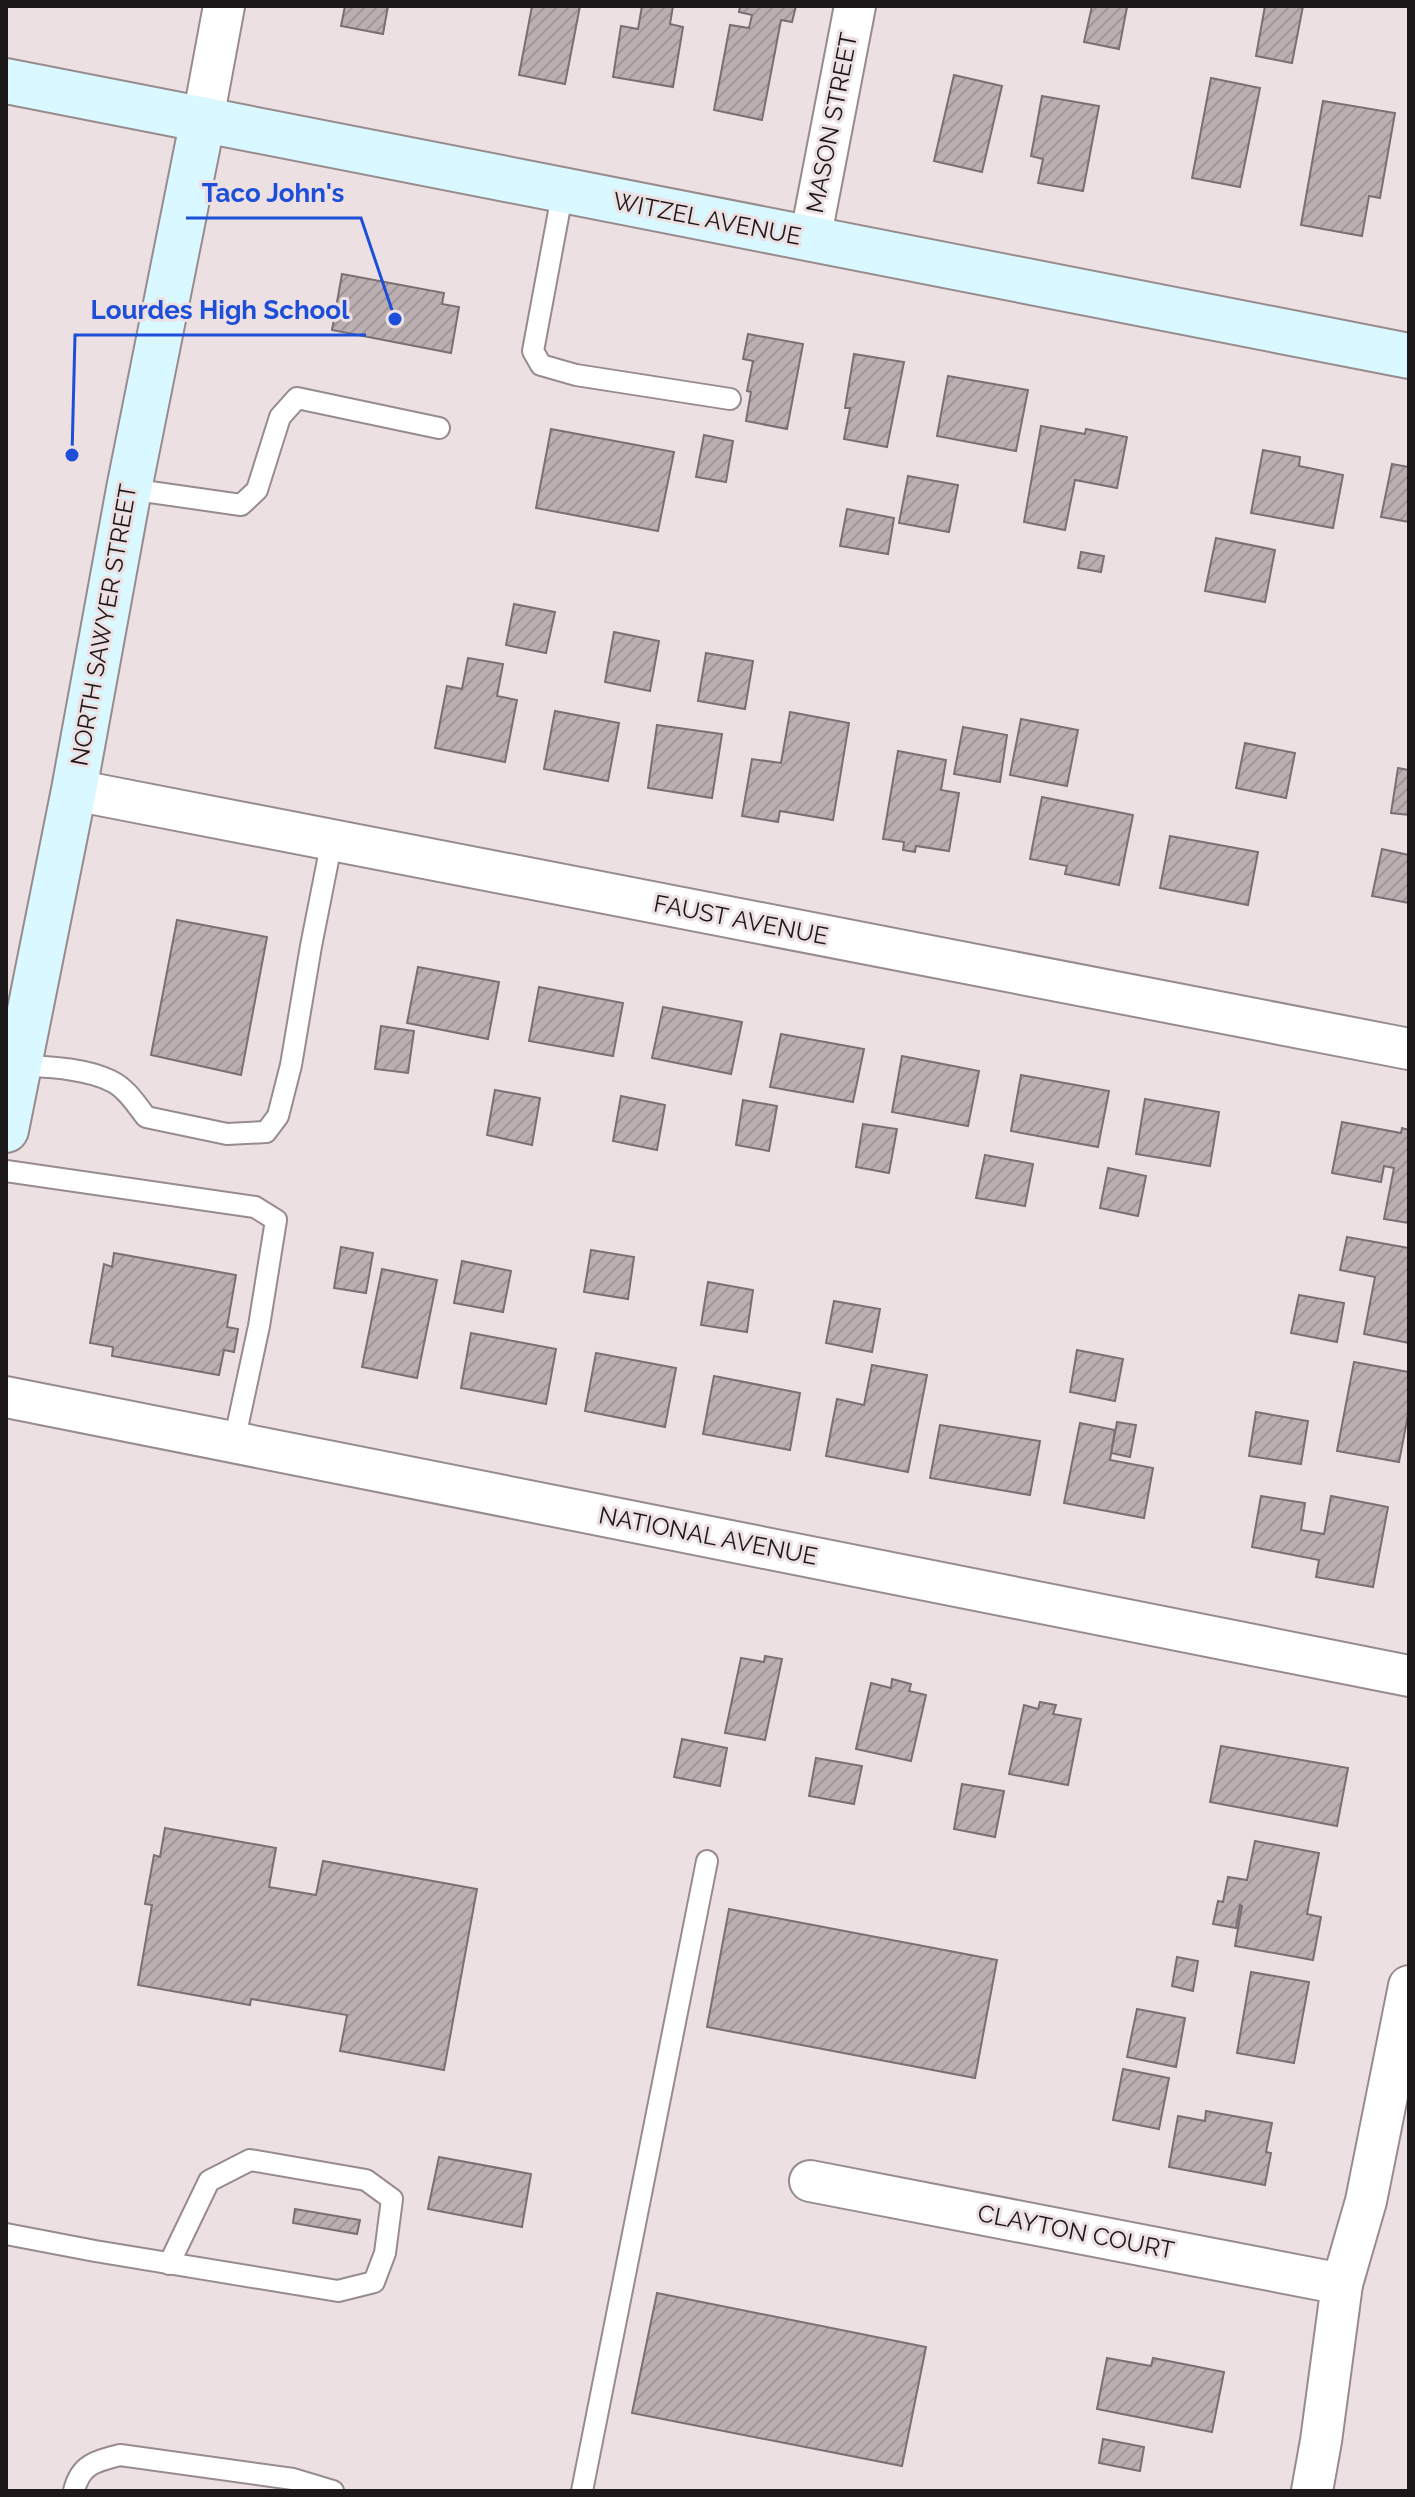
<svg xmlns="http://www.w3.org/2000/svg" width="1415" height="2497" font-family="Raleway,sans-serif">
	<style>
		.building { fill: url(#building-hatch); stroke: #7a6f72; stroke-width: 2 }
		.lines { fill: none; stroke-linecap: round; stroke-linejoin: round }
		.lane-casing { stroke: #978b8e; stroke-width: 24 }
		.street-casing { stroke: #978b8e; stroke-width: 44 }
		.secondary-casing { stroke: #978b8e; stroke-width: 48 }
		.lane { stroke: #fff; stroke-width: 20 }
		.street { stroke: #fff; stroke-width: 40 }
		.secondary { stroke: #daf8ff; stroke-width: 44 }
		.labels { text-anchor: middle; stroke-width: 6; stroke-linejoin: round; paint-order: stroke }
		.street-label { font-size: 24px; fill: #1c1819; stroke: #ede0e3 }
		.leader { fill: none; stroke: #1d4ed8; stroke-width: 3 }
		.callout-dot { fill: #1d4ed8; stroke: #ede0e3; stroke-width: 3 }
		.callout-label { font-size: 26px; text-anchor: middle; font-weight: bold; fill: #1d4ed8; stroke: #ede0e3; stroke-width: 6; stroke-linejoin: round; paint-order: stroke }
	</style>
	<defs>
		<pattern id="building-hatch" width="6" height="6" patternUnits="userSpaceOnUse" patternTransform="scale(2)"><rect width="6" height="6" fill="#bbafb2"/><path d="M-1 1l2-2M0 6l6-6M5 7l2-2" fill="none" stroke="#a09698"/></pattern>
	</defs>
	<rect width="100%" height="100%" fill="#ede0e3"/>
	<g class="building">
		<polygon points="345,6 388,6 383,34 341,26"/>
		<polygon points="532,6 580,6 565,84 519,75"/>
		<polygon points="642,6 673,6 670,24 683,27 673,87 613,77 621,26 638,29"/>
		<polygon points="740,6 796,6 792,22 781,20 762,120 714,110 730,25 749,28 752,15 739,12"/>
		<polygon points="1092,6 1127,7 1119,49 1084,42"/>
		<polygon points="1265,6 1303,6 1292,63 1256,56"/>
		<polygon points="954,75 1002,86 982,172 934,161"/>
		<polygon points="1211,78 1260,88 1240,187 1192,178"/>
		<polygon points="1042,96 1099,106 1083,191 1038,183 1043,159 1031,156"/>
		<polygon points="1323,101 1395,113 1380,198 1369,196 1362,236 1301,225"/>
		<polygon points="342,274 444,293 442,304 459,307 451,353 332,330"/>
		<polygon points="748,334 803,344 787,429 746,421 751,392 747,391 753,361 743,359"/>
		<polygon points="854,354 904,362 887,447 844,439 850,408 845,408"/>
		<polygon points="948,376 1028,390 1016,451 937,436"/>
		<polygon points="1041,426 1085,434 1086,429 1127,437 1117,488 1075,480 1065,530 1024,522"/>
		<polygon points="551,429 674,452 658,531 536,508"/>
		<polygon points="704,435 733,441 726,482 696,477"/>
		<polygon points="1263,450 1300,457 1299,466 1343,475 1333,528 1251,513"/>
		<polygon points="1392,464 1409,467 1409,522 1381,517"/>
		<polygon points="908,476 958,485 949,532 899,523"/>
		<polygon points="847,509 894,518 888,554 840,546"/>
		<polygon points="1216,538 1275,550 1265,602 1205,591"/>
		<polygon points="1081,552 1104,556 1101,572 1078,568"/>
		<polygon points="514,604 555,612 546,653 506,645"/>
		<polygon points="614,632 659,641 650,691 605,682"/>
		<polygon points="706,653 753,661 745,709 698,701"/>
		<polygon points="468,658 503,664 497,696 517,700 505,762 435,748 447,686 462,689"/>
		<polygon points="555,711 619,723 608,781 544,769"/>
		<polygon points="790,712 849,723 833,820 780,811 778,822 742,816 752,759 781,763"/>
		<polygon points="1021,719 1078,730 1067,786 1010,775"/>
		<polygon points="657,725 722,734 712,798 648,788"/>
		<polygon points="963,727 1007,735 1000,782 954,774"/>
		<polygon points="1245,743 1295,753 1286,798 1236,788"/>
		<polygon points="898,751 946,760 941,790 959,793 949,851 916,846 915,852 903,850 904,842 883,839"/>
		<polygon points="1398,768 1409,770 1409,815 1391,813"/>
		<polygon points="1042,797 1133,815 1119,885 1065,874 1067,866 1030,859"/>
		<polygon points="1170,836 1258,852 1248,905 1160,888"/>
		<polygon points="1382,849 1409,855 1409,903 1372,896"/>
		<polygon points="177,920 267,937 241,1075 151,1055"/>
		<polygon points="418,967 499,982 488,1039 407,1023"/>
		<polygon points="539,987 623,1003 613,1056 529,1041"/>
		<polygon points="663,1007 742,1022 731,1074 652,1058"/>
		<polygon points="381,1026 414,1031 408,1073 375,1069"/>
		<polygon points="781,1034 864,1049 853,1102 770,1087"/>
		<polygon points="902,1056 979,1071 968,1126 892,1112"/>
		<polygon points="1021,1075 1109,1091 1098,1147 1011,1131"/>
		<polygon points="495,1090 540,1098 532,1145 487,1135"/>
		<polygon points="621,1096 665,1105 657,1150 613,1141"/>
		<polygon points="1145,1099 1219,1112 1210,1166 1136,1154"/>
		<polygon points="743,1100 777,1106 769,1151 736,1145"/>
		<polygon points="1342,1122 1401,1133 1402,1128 1409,1130 1409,1223 1384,1219 1394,1168 1384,1166 1381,1182 1332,1173"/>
		<polygon points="863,1124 897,1129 889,1173 856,1167"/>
		<polygon points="985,1155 1033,1164 1025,1206 976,1198"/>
		<polygon points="1108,1168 1146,1176 1138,1216 1100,1208"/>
		<polygon points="1347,1237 1409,1248 1409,1343 1364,1334 1375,1277 1340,1270"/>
		<polygon points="341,1247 373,1253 366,1293 334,1288"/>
		<polygon points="591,1250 634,1257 628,1299 584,1292"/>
		<polygon points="114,1253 236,1275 227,1327 238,1329 234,1352 224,1350 219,1375 112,1356 113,1347 90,1343 104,1264 112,1267"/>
		<polygon points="462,1261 511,1271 503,1312 454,1303"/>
		<polygon points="382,1269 437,1280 417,1378 362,1367"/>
		<polygon points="708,1282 753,1290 747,1332 701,1325"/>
		<polygon points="1299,1295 1344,1303 1337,1342 1291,1333"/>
		<polygon points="834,1301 880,1309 872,1352 826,1343"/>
		<polygon points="471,1333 556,1349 546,1404 461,1388"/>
		<polygon points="1077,1350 1123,1359 1115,1401 1070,1392"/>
		<polygon points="596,1353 676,1368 665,1427 585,1411"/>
		<polygon points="1354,1362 1409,1372 1409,1410 1399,1462 1337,1451"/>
		<polygon points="872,1365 927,1375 908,1472 826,1456 837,1399 864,1405"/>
		<polygon points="714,1376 800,1393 790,1450 703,1434"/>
		<polygon points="1256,1412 1308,1421 1301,1464 1249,1456"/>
		<polygon points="1117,1422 1136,1425 1130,1457 1111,1453"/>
		<polygon points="1080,1423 1115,1430 1110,1460 1153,1468 1144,1518 1064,1503"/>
		<polygon points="940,1425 1040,1441 1030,1495 930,1478"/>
		<polygon points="1261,1496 1305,1503 1301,1530 1324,1534 1331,1496 1388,1507 1373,1587 1316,1577 1319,1560 1252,1547"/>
		<polygon points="765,1656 782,1659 765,1740 725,1733 741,1658 764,1662"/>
		<polygon points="892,1679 911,1684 909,1691 926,1695 911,1761 856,1749 871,1683 891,1688"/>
		<polygon points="1040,1702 1056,1705 1053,1714 1081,1719 1068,1785 1009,1774 1024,1705 1038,1709"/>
		<polygon points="682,1739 727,1748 720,1786 674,1777"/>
		<polygon points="1221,1746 1348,1768 1337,1826 1210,1802"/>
		<polygon points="816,1758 862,1766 854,1804 809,1796"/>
		<polygon points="962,1784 1004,1791 995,1837 954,1829"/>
		<polygon points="165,1828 276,1848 269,1887 316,1895 323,1861 477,1889 444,2070 340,2051 347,2015 251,1999 250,2005 138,1985 152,1905 145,1904 154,1855 160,1857"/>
		<polygon points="1255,1841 1319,1853 1307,1914 1321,1917 1313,1960 1235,1946 1242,1906 1240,1905 1236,1928 1213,1924 1218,1901 1223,1902 1228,1877 1247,1880"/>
		<polygon points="729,1909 997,1960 975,2078 707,2027"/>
		<polygon points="1177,1957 1198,1961 1193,1991 1172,1986"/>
		<polygon points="1251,1972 1309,1982 1294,2063 1237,2053"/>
		<polygon points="1137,2009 1185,2018 1176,2067 1127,2057"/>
		<polygon points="1123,2069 1169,2078 1159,2129 1113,2120"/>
		<polygon points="1206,2111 1272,2123 1266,2152 1271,2153 1265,2185 1169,2167 1178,2116 1205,2121"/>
		<polygon points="439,2157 531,2174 522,2227 428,2209"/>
		<polygon points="295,2209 360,2220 357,2234 293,2223"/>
		<polygon points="657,2293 926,2347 902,2466 632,2413"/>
		<polygon points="1107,2358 1151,2366 1153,2358 1224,2372 1212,2432 1097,2409"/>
		<polygon points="1103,2439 1144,2447 1140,2471 1099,2463"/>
	</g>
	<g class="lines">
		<defs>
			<g id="lane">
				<polyline points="563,190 533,351 541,365 576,375 730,399"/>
				<polyline points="129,489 241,505 257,490 280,417 297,398 439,428"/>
				<path d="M 18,1065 C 47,1067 85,1068 111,1081 C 126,1088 136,1104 146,1117 L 227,1134 L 266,1132 L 278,1116 L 291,1065 L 311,946 L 332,840"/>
				<polyline points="6,1171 255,1207 276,1220 259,1326 234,1442"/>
				<polyline points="6,2234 95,2251 338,2291 374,2282 385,2253 392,2199 366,2180 250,2160 209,2181 169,2264"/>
				<path d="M 74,2491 C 80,2465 95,2461 120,2455 L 293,2479 L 333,2491"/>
				<polyline points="582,2491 707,1861"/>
			</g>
			<g id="street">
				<polyline points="203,119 224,6"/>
				<polyline points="810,240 855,6"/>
				<polyline points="74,790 1409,1049"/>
				<polyline points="6,1397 1409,1676"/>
				<polyline points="810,2181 1342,2284"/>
				<polyline points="1312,2491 1321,2441 1342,2284 1366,2201 1409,1986"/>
			</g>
			<g id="secondary">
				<polyline points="6,81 1409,356"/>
				<polyline points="6,1130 74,790 129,489 203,119"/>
			</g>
		</defs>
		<use href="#lane" class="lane-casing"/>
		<use href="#street" class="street-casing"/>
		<use href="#secondary" class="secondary-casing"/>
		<use href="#lane" class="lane"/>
		<use href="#street" class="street"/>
		<use href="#secondary" class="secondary"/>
	</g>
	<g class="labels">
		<g class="street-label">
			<text transform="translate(832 123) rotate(-79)" y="8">MASON STREET</text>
			<text transform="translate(707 219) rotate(11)" y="8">WITZEL AVENUE</text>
			<text transform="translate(104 625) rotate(-80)" y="8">NORTH SAWYER STREET</text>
			<text transform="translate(741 920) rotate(11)" y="8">FAUST AVENUE</text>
			<text transform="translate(708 1536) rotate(11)" y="8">NATIONAL AVENUE</text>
			<text transform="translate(1076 2232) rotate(11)" y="8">CLAYTON COURT</text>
		</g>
	</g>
	<path class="leader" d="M395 319L361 218H186M72 455L75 335H366"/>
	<g class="callout-dot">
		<circle cx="395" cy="319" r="8"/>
		<circle cx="72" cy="455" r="8"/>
	</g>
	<g class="callout-label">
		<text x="273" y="202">Taco John's</text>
		<text x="220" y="319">Lourdes High School</text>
	</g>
	<rect width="1415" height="2497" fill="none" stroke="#1c1819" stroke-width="16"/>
</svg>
